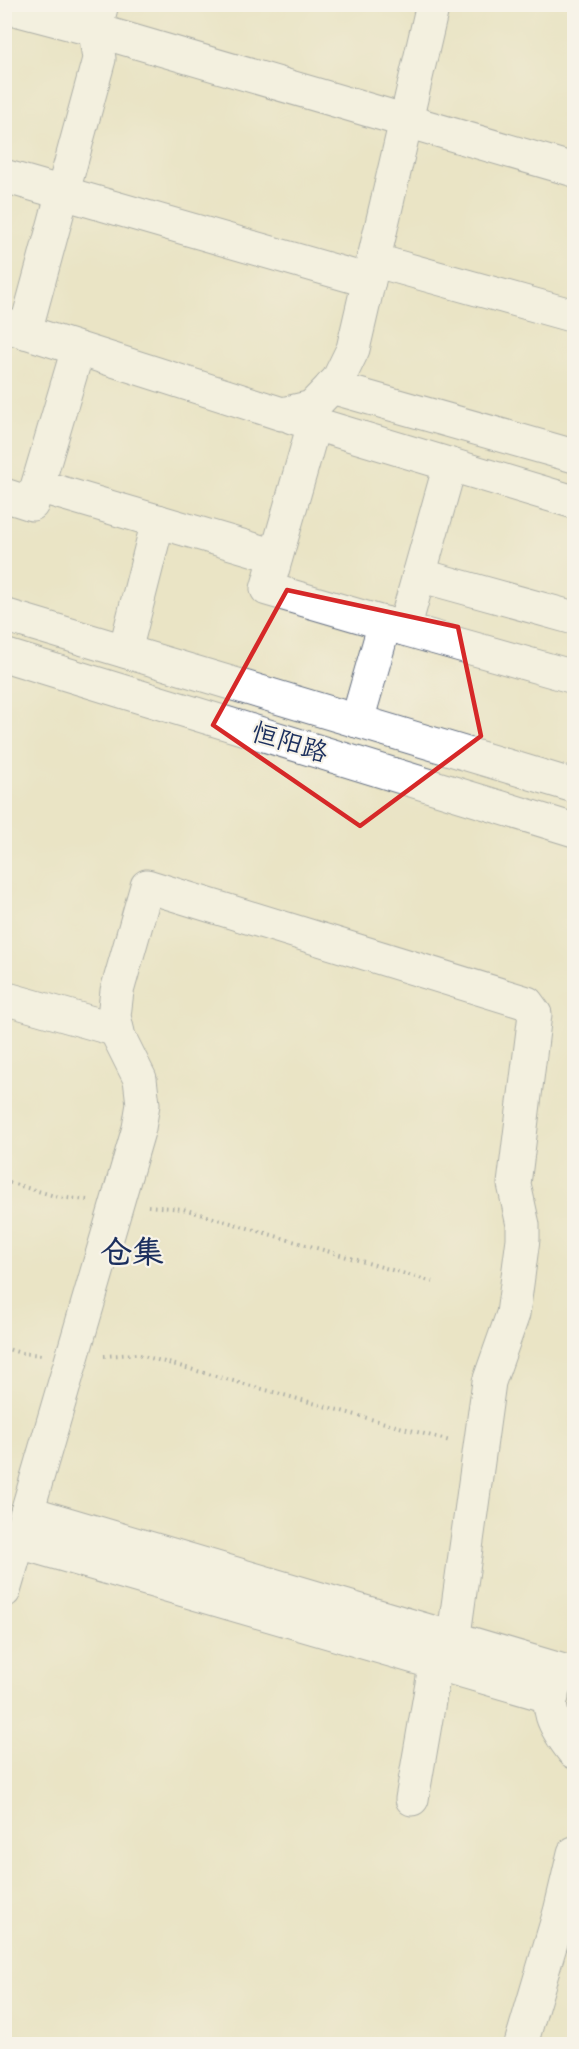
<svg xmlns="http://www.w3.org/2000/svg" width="579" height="2049" font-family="Caveat,'LXGW WenKai TC',sans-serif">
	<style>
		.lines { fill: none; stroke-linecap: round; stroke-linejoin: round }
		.minor-casing { stroke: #636e82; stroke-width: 35 }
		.path { stroke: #636e82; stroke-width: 4; stroke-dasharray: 1.5 4.5; stroke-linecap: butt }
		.minor { stroke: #fff; stroke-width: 33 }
		.marked { fill: none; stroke: #d62828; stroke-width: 4.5; stroke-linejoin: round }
		.labels { text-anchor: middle; stroke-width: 4.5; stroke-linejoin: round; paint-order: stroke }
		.street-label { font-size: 26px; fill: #1b2f5e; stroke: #f7f3e8 }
		.district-label { font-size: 32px; font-weight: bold; fill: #1b2f5e; stroke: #f7f3e8 }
	</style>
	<rect width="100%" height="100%" fill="#f7f3e8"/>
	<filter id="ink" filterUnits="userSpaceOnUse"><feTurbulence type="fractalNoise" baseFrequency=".0167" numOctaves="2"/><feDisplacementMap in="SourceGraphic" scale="12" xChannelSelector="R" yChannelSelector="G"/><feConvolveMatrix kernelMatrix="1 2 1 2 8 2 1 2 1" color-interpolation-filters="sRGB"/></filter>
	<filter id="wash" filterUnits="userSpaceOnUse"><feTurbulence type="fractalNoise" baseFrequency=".008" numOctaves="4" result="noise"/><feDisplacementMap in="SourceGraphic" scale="24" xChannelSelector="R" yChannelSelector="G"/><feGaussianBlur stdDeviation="1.35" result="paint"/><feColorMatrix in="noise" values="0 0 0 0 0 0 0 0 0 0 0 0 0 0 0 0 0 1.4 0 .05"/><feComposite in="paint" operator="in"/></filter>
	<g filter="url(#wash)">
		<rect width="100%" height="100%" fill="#eae4c5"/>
	</g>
	<g filter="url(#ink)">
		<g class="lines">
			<defs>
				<g id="minor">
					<polyline points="4,6 95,30 574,170"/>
					<polyline points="4,176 369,281"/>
					<polyline points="373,260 574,316"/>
					<polyline points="4,325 282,414 312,407 338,380 353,349 433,4"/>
					<polyline points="25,332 99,59 95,30 102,4"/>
					<polyline points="331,387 574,456"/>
					<polyline points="292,417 574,502"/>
					<polyline points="314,424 267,589 404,629 450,465"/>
					<polyline points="38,486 276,556"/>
					<polyline points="4,495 32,504 78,349"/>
					<polyline points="419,575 574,618"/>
					<polyline points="4,615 574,786"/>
					<polyline points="404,629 574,677"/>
					<polyline points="125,651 158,521"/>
					<polyline points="4,655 574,830"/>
					<polyline points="357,721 385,623"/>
					<polyline points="4,998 117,1030"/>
					<polyline points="27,1512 564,1671"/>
					<polyline points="19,1542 552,1697"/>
					<polyline points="4,1591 139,1128 143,1104 140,1079 119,1037 114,1016 117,991 147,886 527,1003 535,1014 514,1184 523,1225 523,1239 513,1314 489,1382 453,1642 433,1678 412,1799"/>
					<path d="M 560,1677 C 539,1704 556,1729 574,1752"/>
					<polyline points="521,2044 560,1912 574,1853"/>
				</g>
			</defs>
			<use href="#minor" class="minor-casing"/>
			<g class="path">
				<polyline points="4,1181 58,1197 87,1200"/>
				<polyline points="148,1206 183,1209 433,1282"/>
				<polyline points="4,1348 21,1353 42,1355"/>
				<polyline points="104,1356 136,1354 450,1441"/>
			</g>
			<use href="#minor" class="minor"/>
		</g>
	</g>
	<path d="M0 0H579V2049H0ZM 287,590 L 458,627 L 481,736 L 360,826 L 213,725 Z" fill="#eae4c5" fill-opacity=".55" fill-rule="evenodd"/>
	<path class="marked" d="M 287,590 L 458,627 L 481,736 L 360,826 L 213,725 Z"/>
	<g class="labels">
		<g class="street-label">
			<text transform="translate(290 742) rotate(17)" y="9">恒阳路</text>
		</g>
		<g class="district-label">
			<text x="132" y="1263">仓集</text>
		</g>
	</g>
	<rect width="579" height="2049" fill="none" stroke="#f7f3e8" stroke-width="24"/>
</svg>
